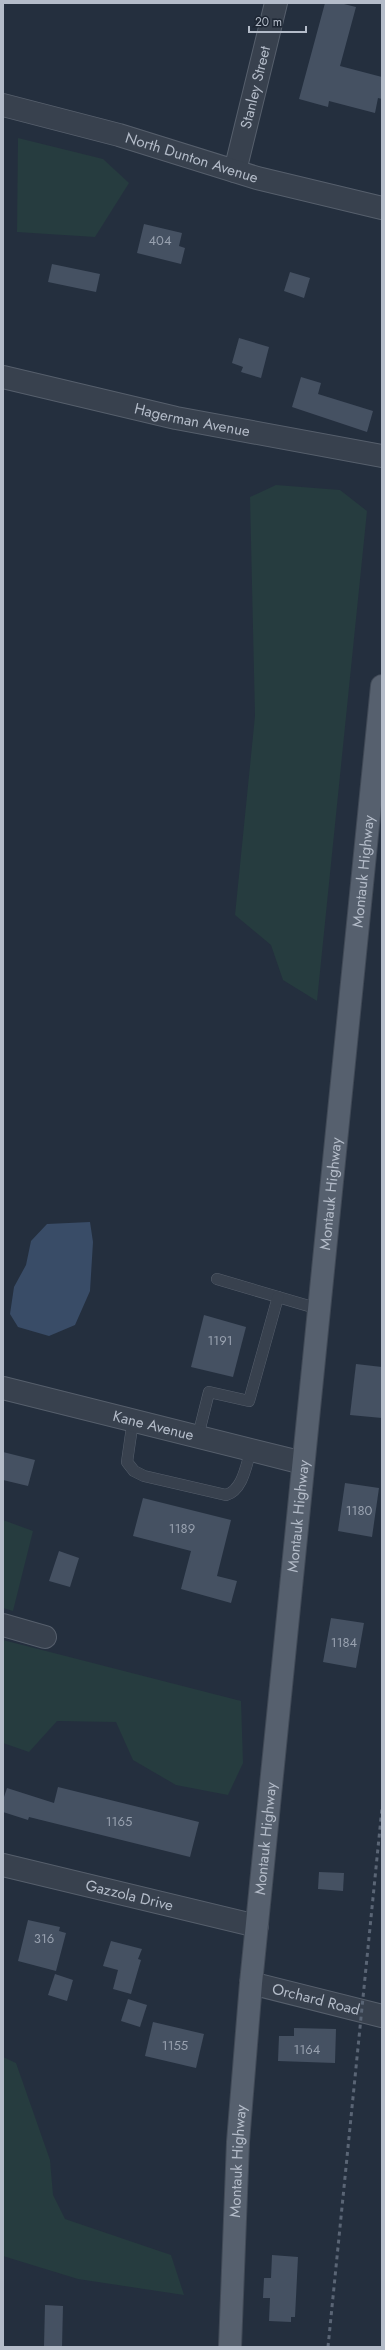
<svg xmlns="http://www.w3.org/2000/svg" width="385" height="2350" font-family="Jost,sans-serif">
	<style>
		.green { fill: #263c3f }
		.water { fill: #394c67 }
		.building { fill: #455162 }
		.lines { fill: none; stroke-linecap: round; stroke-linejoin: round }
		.service-casing { stroke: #565f6c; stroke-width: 12 }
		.minor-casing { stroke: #565f6c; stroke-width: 24 }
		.tertiary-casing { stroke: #565f6c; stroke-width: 24 }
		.primary-casing { stroke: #414a57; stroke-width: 24 }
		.service { stroke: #38414e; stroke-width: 11 }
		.minor { stroke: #38414e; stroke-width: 22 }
		.tertiary { stroke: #38414e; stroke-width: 22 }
		.primary { stroke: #56606e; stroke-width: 22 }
		.rail { stroke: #5a6575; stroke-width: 3; stroke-dasharray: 4 4; stroke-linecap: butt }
		.labels { text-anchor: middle; stroke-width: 3.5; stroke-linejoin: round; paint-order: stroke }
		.number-label { font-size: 13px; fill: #98a1af }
		.street-label { font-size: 15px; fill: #b4bcc9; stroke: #1d2633 }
	</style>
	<rect width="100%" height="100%" fill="#242f3e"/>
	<g class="green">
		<polygon points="18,138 103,159 129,183 95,237 17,232"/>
		<polygon points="276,485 340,490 367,511 317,1001 283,980 271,945 235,915 255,716 250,497"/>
		<polygon points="3,1520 33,1531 13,1611 3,1608"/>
		<polygon points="3,1640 241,1701 243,1763 228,1795 176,1785 133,1760 116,1722 57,1721 29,1752 3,1743"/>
		<polygon points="3,2057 16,2063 50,2160 53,2195 65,2219 171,2255 184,2295 78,2279 3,2256"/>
	</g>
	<polygon class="water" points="90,1222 93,1242 90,1291 75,1325 49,1336 18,1327 10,1314 14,1287 26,1265 31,1241 47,1224"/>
	<g class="building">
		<polygon points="325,3 340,3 356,7 340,66 382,77 382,99 378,98 375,113 329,101 328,107 299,99"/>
		<polygon points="144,224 182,233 179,246 185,248 181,264 137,253"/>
		<polygon points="52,264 100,274 96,292 48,282"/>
		<polygon points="290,272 310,278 304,298 284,291"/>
		<polygon points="239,338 269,347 261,378 241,372 243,367 232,363"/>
		<polygon points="301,377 321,383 318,394 373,411 367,432 292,407"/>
		<polygon points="204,1315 246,1327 233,1377 191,1367"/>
		<polygon points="356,1364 382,1367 382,1418 350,1415"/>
		<polygon points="3,1452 35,1460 28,1486 3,1480"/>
		<polygon points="345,1483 379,1488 372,1537 338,1531"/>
		<polygon points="143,1498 231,1520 217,1576 237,1581 231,1603 181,1589 191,1551 133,1536"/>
		<polygon points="59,1551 79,1558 70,1587 49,1581"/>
		<polygon points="331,1618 364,1623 356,1668 323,1662"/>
		<polygon points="58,1787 199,1822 190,1857 29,1817 28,1820 3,1812 3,1800 7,1788 54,1803"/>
		<polygon points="319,1872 344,1873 343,1891 318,1889"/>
		<polygon points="28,1920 60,1927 59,1931 66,1933 56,1971 18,1961"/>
		<polygon points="111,1941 142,1949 138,1959 141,1960 131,1994 113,1989 118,1970 103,1966"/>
		<polygon points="55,1974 73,1980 67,2001 48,1995"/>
		<polygon points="128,1999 147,2005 140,2027 121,2021"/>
		<polygon points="153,2022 204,2034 196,2068 145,2056"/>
		<polygon points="294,2028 336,2029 335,2063 278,2061 279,2036 294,2036"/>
		<polygon points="272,2255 298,2257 295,2317 291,2317 291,2322 269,2321 270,2298 263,2298 264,2278 271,2278"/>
		<polygon points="45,2305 63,2306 62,2347 44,2347"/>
	</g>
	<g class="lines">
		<defs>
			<g id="service">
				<polyline points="217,1279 319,1309"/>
				<path d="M 133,1420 L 127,1462 L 134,1471 L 144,1476 L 226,1495 C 243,1490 246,1465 251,1450"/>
				<polyline points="198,1436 209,1392 249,1401 278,1297"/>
			</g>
			<g id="minor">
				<path id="s1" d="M 235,171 L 276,3"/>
				<path id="s2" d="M 3,377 L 176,418 L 382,456"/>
				<path id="s3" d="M 3,1388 L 303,1463"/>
				<polyline points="3,1625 45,1637"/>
				<path id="s4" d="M 251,1983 L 382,2016"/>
			</g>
			<g id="tertiary">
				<path id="s5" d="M 3,105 L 119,135 L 257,178 L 382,208"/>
				<path id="s6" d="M 3,1865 L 257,1926"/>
			</g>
			<g id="primary">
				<path id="s7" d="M 230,2347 L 238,2142 L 251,1983 L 382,686"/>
			</g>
		</defs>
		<use href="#service" class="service-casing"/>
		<use href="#minor" class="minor-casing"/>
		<use href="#tertiary" class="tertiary-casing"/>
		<use href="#primary" class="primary-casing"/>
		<use href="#service" class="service"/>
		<use href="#minor" class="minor"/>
		<use href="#tertiary" class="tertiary"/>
		<use href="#primary" class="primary"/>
		<polyline class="rail" points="328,2347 382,1808"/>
	</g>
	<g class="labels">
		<g class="number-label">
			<text x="160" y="245">404</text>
			<text x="220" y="1345">1191</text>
			<text x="359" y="1515">1180</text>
			<text x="182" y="1533">1189</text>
			<text x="344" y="1647">1184</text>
			<text x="119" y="1826">1165</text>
			<text x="44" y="1943">316</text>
			<text x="175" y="2050">1155</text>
			<text x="307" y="2054">1164</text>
		</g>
		<g class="street-label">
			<text dy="5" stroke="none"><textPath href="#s1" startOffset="86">Stanley Street</textPath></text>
			<text dy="5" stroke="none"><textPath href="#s5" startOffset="196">North Dunton Avenue</textPath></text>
			<text dy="5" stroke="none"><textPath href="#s2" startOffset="194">Hagerman Avenue</textPath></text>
			<text dy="5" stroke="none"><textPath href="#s7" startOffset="1482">Montauk Highway</textPath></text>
			<text dy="5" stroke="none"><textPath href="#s7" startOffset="1158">Montauk Highway</textPath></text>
			<text dy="5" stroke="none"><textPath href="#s3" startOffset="155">Kane Avenue</textPath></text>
			<text dy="5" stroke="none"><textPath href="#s7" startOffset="834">Montauk Highway</textPath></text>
			<text dy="5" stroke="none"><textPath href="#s7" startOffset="510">Montauk Highway</textPath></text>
			<text dy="5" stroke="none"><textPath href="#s6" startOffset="130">Gazzola Drive</textPath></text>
			<text dy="5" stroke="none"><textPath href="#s4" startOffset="67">Orchard Road</textPath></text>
			<text dy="5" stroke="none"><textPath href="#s7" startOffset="186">Montauk Highway</textPath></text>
		</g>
	</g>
	<rect width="385" height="2350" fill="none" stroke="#b4bcc9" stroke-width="8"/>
	<path d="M249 26v6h57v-6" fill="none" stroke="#b4bcc9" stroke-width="2"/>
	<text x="255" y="26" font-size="12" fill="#b4bcc9" stroke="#1d2633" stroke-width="3" paint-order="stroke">20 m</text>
</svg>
